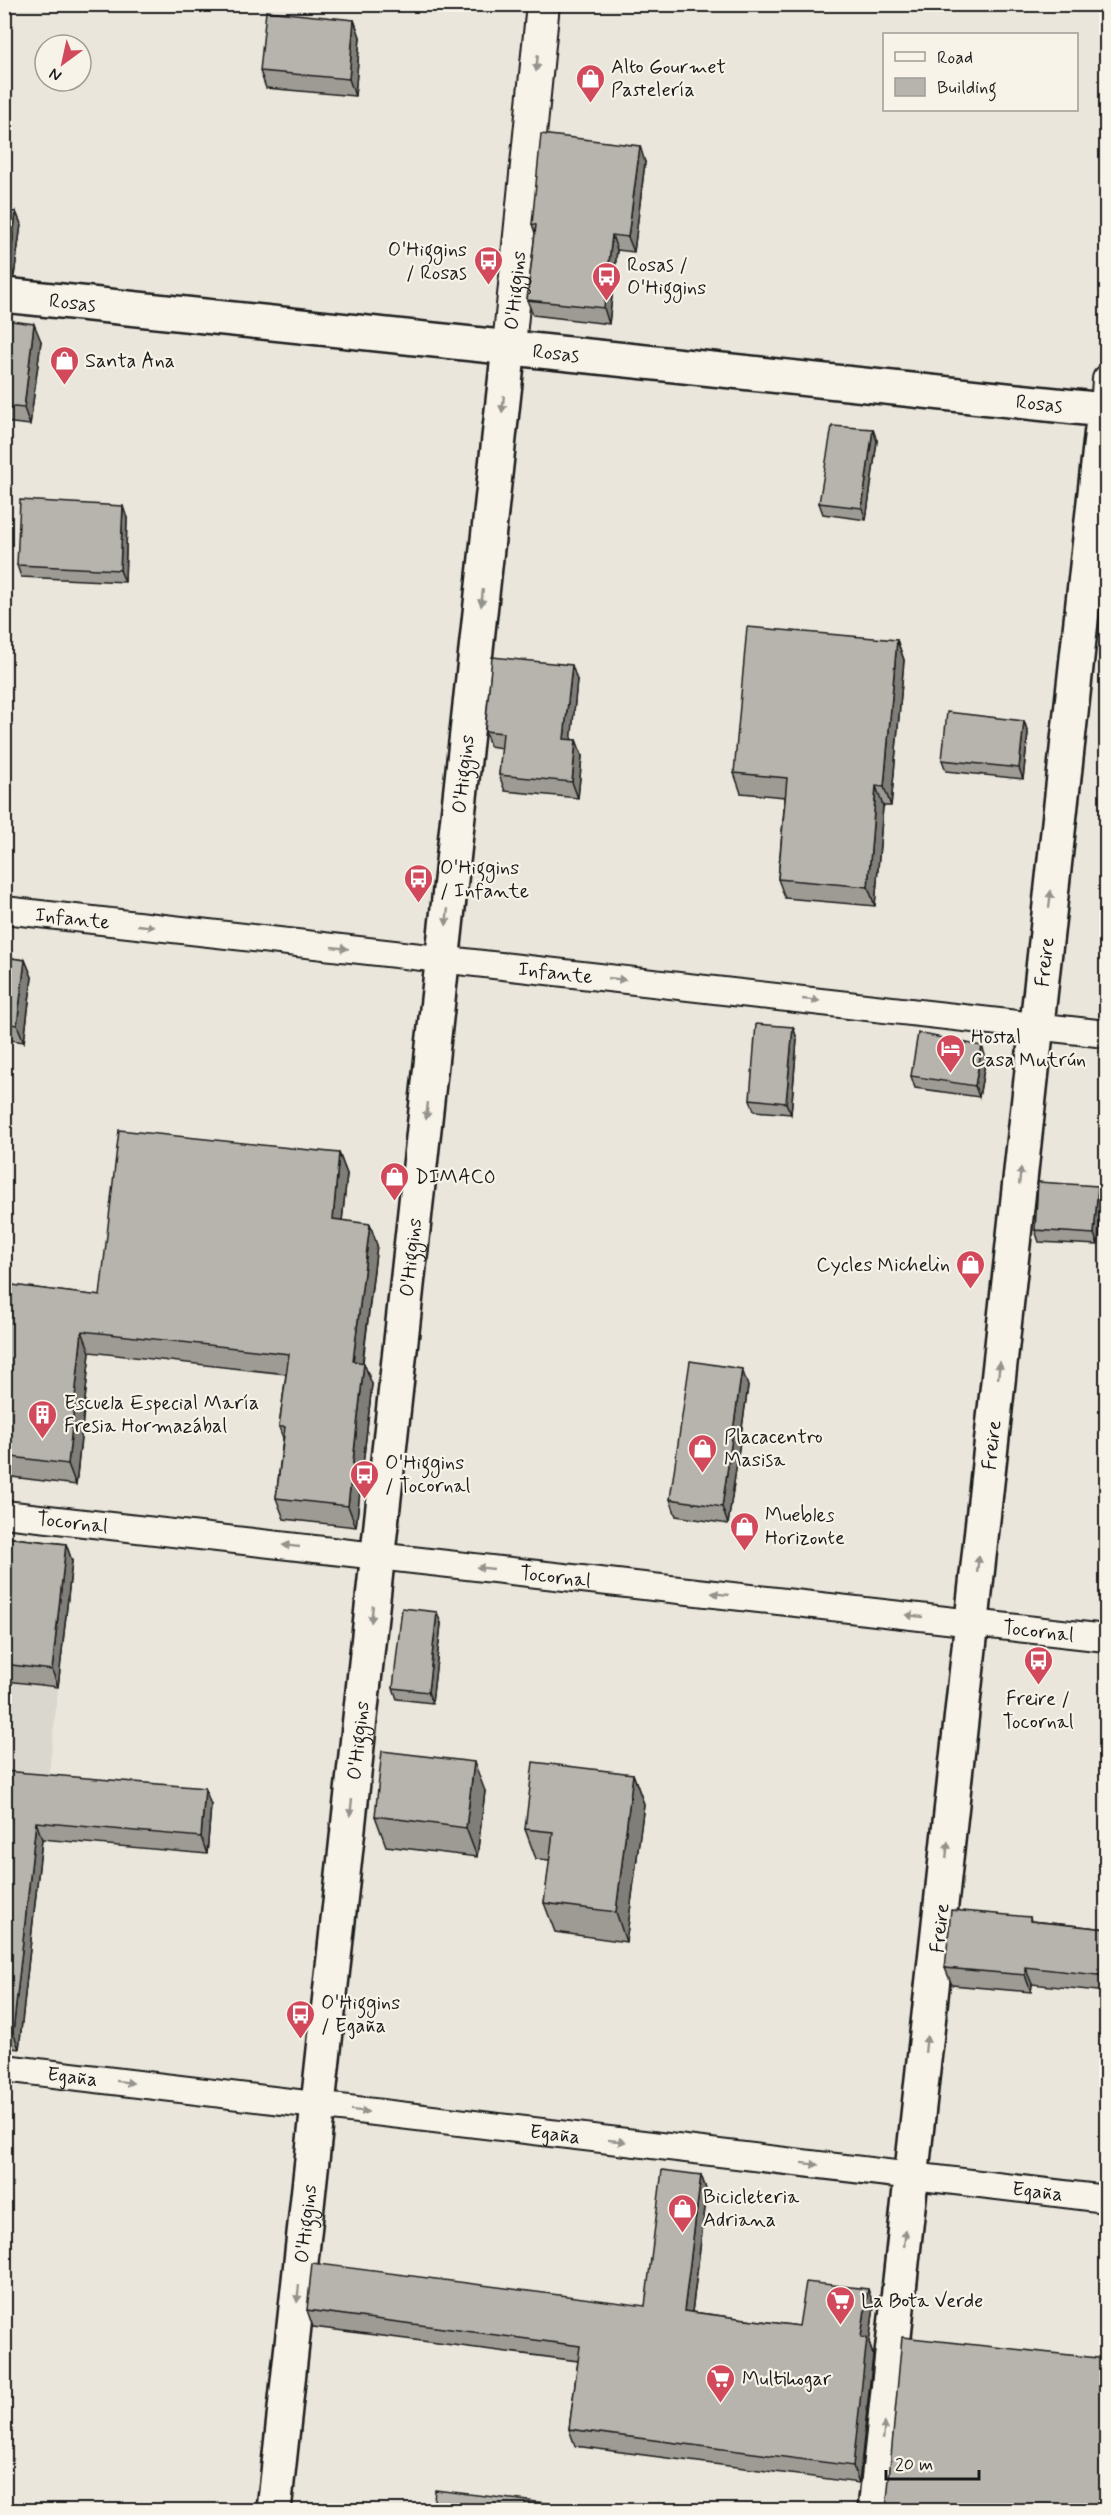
<svg xmlns="http://www.w3.org/2000/svg" width="1111" height="2515" font-family="Mynerve,sans-serif">
	<style>
		.built { fill: #dad7ce }
		.lines { fill: none; stroke-linecap: round; stroke-linejoin: round }
		.minor-casing { stroke: #1c1c1c; stroke-width: 30 }
		.tertiary-casing { stroke: #1c1c1c; stroke-width: 36 }
		.secondary-casing { stroke: #1c1c1c; stroke-width: 38 }
		.minor { stroke: #f7f3e8; stroke-width: 26 }
		.tertiary { stroke: #f7f3e8; stroke-width: 32 }
		.secondary { stroke: #f7f3e8; stroke-width: 33 }
		.wall { fill: #9d9b94; stroke: #1c1c1c; stroke-width: 1.5 }
		.shaded-wall { fill: #7f7e78; stroke: #1c1c1c; stroke-width: 1.5 }
		.building { fill: #b6b4ac; stroke: #1c1c1c; stroke-width: 1.5 }
		.oneway { fill: #94928c }
		.labels { text-anchor: middle; stroke-width: 4.5; stroke-linejoin: round; paint-order: stroke }
		.poi-label { font-size: 20px; fill: #1c1c1c; stroke: #f7f3e8; text-anchor: start }
		.street-label { font-size: 20px; fill: #1c1c1c; stroke: #f7f3e8 }
	</style>
	<rect width="100%" height="100%" fill="#eae6dc"/>
	<filter id="ink" filterUnits="userSpaceOnUse"><feTurbulence type="fractalNoise" baseFrequency=".0167" numOctaves="2"/><feDisplacementMap in="SourceGraphic" scale="12" xChannelSelector="R" yChannelSelector="G"/><feConvolveMatrix kernelMatrix="1 2 1 2 8 2 1 2 1" color-interpolation-filters="sRGB"/></filter>
	<g filter="url(#ink)">
		<polygon class="built" points="5,1553 72,1561 19,2049 5,2047"/>
		<g class="lines">
			<defs>
				<g id="minor">
					<polyline points="1104,410 1106,379"/>
					<path id="s1" d="M 4,910 L 1106,1034"/>
					<path id="s2" d="M 4,1514 L 1106,1638"/>
					<path id="s3" d="M 4,2068 L 1106,2199"/>
				</g>
				<g id="tertiary">
					<path id="s4" d="M 509,346 L 543,4"/>
				</g>
				<g id="secondary">
					<path id="s5" d="M 4,295 L 1104,410 L 875,2510"/>
					<path id="s6" d="M 274,2510 L 509,346"/>
				</g>
			</defs>
			<use href="#minor" class="minor-casing"/>
			<use href="#tertiary" class="tertiary-casing"/>
			<use href="#secondary" class="secondary-casing"/>
			<use href="#minor" class="minor"/>
			<use href="#tertiary" class="tertiary"/>
			<use href="#secondary" class="secondary"/>
		</g>
		<g class="wall">
			<polygon points="354,20 360,37 355,96 266,88 260,71"/>
			<polygon points="645,162 634,252 617,250 609,324 533,315 527,300 535,233 532,224"/>
			<polygon points="4,211 16,212 21,224 14,276 4,275"/>
			<polygon points="4,320 41,341 30,425 4,422"/>
			<polygon points="877,441 866,520 823,514 819,503"/>
			<polygon points="127,518 125,582 21,577 17,565"/>
			<polygon points="897,640 904,660 891,806 883,806 875,906 785,898 778,879 785,797 741,793 734,773"/>
			<polygon points="577,680 571,740 576,740 582,756 578,798 505,791 499,775 502,748 490,746 485,731"/>
			<polygon points="1024,721 1028,733 1023,779 946,771 942,760"/>
			<polygon points="4,957 25,960 32,977 24,1042 4,1039"/>
			<polygon points="793,1027 797,1039 791,1114 754,1111 750,1099"/>
			<polygon points="986,1058 979,1097 915,1088 911,1076"/>
			<polygon points="339,1153 347,1174 342,1221 377,1245 363,1362 372,1384 356,1527 284,1519 276,1498 283,1438 279,1427 286,1374 90,1352 76,1485 4,1476 4,1284 100,1296"/>
			<polygon points="1102,1197 1098,1245 1039,1242 1035,1230"/>
			<polygon points="748,1386 728,1524 676,1516 670,1499"/>
			<polygon points="4,1537 66,1544 72,1561 58,1687 6,1681 4,1696"/>
			<polygon points="441,1624 432,1703 397,1699 393,1688"/>
			<polygon points="4,1771 211,1805 207,1854 42,1839 19,2049 4,2047"/>
			<polygon points="633,1774 644,1804 626,1942 555,1932 544,1903 550,1860 536,1859 525,1829"/>
			<polygon points="485,1791 477,1857 386,1846 375,1816"/>
			<polygon points="1030,1917 1031,1921 1107,1929 1107,1992 1032,1984 1031,1992 952,1985 945,1968"/>
			<polygon points="701,2175 707,2192 692,2312 799,2326 874,2306 869,2343 873,2355 859,2483 575,2446 569,2429 578,2361 313,2327 307,2310 645,2306"/>
		</g>
		<g class="shaded-wall">
			<polygon points="354,20 360,37 355,96 349,79"/>
			<polygon points="640,146 645,162 634,252 628,237"/>
			<polygon points="16,212 21,224 14,276 10,264"/>
			<polygon points="612,235 617,250 609,324 604,308"/>
			<polygon points="34,324 41,341 30,425 24,408"/>
			<polygon points="873,429 877,441 866,520 862,508"/>
			<polygon points="123,506 127,518 125,582 120,570"/>
			<polygon points="897,640 904,660 891,806 884,787"/>
			<polygon points="572,665 577,680 570,755 564,739"/>
			<polygon points="1024,721 1028,733 1023,779 1019,768"/>
			<polygon points="576,740 582,756 578,798 572,782"/>
			<polygon points="876,786 883,806 875,906 868,887"/>
			<polygon points="25,960 32,977 24,1042 17,1025"/>
			<polygon points="793,1027 797,1039 791,1114 786,1103"/>
			<polygon points="982,1046 986,1058 979,1097 975,1086"/>
			<polygon points="339,1153 347,1174 340,1240 333,1219"/>
			<polygon points="1098,1186 1102,1197 1098,1245 1094,1234"/>
			<polygon points="370,1224 377,1245 360,1382 353,1361"/>
			<polygon points="82,1331 90,1352 76,1485 68,1464"/>
			<polygon points="364,1363 372,1384 356,1527 348,1506"/>
			<polygon points="742,1369 748,1386 728,1524 722,1507"/>
			<polygon points="66,1544 72,1561 58,1687 52,1670"/>
			<polygon points="437,1612 441,1624 432,1703 428,1692"/>
			<polygon points="4,1676 6,1681 4,1696"/>
			<polygon points="474,1762 485,1791 477,1857 466,1828"/>
			<polygon points="633,1774 644,1804 626,1942 616,1912"/>
			<polygon points="205,1788 211,1805 207,1854 201,1837"/>
			<polygon points="36,1822 42,1839 19,2049 13,2032"/>
			<polygon points="1025,1967 1032,1984 1031,1992 1025,1975"/>
			<polygon points="701,2175 707,2192 690,2328 684,2311"/>
			<polygon points="868,2289 874,2306 869,2343 873,2355 859,2483 853,2466 861,2337"/>
		</g>
		<g class="building">
			<polygon points="266,11 354,20 349,79 260,71"/>
			<polygon points="541,134 640,146 628,237 612,235 604,308 527,300 536,225 532,224"/>
			<polygon points="4,211 16,212 10,264 4,263"/>
			<polygon points="4,320 34,324 24,408 4,406"/>
			<polygon points="832,426 873,429 862,508 819,503"/>
			<polygon points="20,500 123,506 120,570 17,565"/>
			<polygon points="747,627 897,640 884,787 876,786 868,887 778,879 787,778 734,773"/>
			<polygon points="492,657 572,665 564,739 576,740 572,782 499,775 503,733 485,731"/>
			<polygon points="947,712 1024,721 1019,768 942,760"/>
			<polygon points="4,957 25,960 17,1025 4,1023"/>
			<polygon points="756,1024 793,1027 786,1103 750,1099"/>
			<polygon points="918,1033 982,1046 975,1086 911,1076"/>
			<polygon points="119,1130 339,1153 333,1219 370,1224 353,1361 364,1363 348,1506 276,1498 285,1427 279,1427 289,1354 82,1331 68,1464 4,1456 4,1284 100,1296"/>
			<polygon points="1038,1182 1098,1186 1094,1234 1035,1230"/>
			<polygon points="690,1361 742,1369 722,1507 670,1499"/>
			<polygon points="4,1537 66,1544 52,1670 4,1664"/>
			<polygon points="402,1608 437,1612 428,1692 393,1688"/>
			<polygon points="382,1751 474,1762 466,1828 375,1816"/>
			<polygon points="533,1762 633,1774 616,1912 544,1903 553,1832 525,1829"/>
			<polygon points="4,1771 205,1788 201,1837 36,1822 13,2032 4,2031"/>
			<polygon points="951,1910 1030,1917 1030,1921 1107,1929 1107,1976 1025,1967 1025,1975 945,1968"/>
			<polygon points="662,2170 701,2175 684,2311 799,2326 806,2282 868,2289 861,2337 867,2338 853,2466 569,2429 580,2346 307,2310 312,2263 645,2306"/>
			<polygon points="902,2337 1107,2359 1107,2511 886,2511"/>
			<polygon points="435,2490 554,2504 553,2511 433,2511"/>
		</g>
		<defs><path id="oneway-solid" d="M-6-.8H1V-3.2L6.5 0L1 3.2V.8H-6Z" transform="scale(1.5)"/></defs>
		<g class="oneway">
			<use href="#oneway-solid" transform="translate(537 63) rotate(96)"/>
			<use href="#oneway-solid" transform="translate(503 404) rotate(96)"/>
			<use href="#oneway-solid" transform="translate(482 598) rotate(96)"/>
			<use href="#oneway-solid" transform="translate(1050 899) rotate(-84)"/>
			<use href="#oneway-solid" transform="translate(447 917) rotate(96)"/>
			<use href="#oneway-solid" transform="translate(146 926) rotate(6)"/>
			<use href="#oneway-solid" transform="translate(340 948) rotate(6)"/>
			<use href="#oneway-solid" transform="translate(617 979) rotate(6)"/>
			<use href="#oneway-solid" transform="translate(811 1000) rotate(6)"/>
			<use href="#oneway-solid" transform="translate(427 1111) rotate(96)"/>
			<use href="#oneway-solid" transform="translate(1020 1176) rotate(-84)"/>
			<use href="#oneway-solid" transform="translate(999 1370) rotate(-84)"/>
			<use href="#oneway-solid" transform="translate(291 1546) rotate(-174)"/>
			<use href="#oneway-solid" transform="translate(978 1564) rotate(-84)"/>
			<use href="#oneway-solid" transform="translate(485 1568) rotate(-174)"/>
			<use href="#oneway-solid" transform="translate(720 1594) rotate(-174)"/>
			<use href="#oneway-solid" transform="translate(372 1614) rotate(96)"/>
			<use href="#oneway-solid" transform="translate(914 1616) rotate(-174)"/>
			<use href="#oneway-solid" transform="translate(351 1808) rotate(96)"/>
			<use href="#oneway-solid" transform="translate(947 1850) rotate(-84)"/>
			<use href="#oneway-solid" transform="translate(926 2044) rotate(-84)"/>
			<use href="#oneway-solid" transform="translate(125 2082) rotate(7)"/>
			<use href="#oneway-solid" transform="translate(360 2111) rotate(7)"/>
			<use href="#oneway-solid" transform="translate(617 2141) rotate(7)"/>
			<use href="#oneway-solid" transform="translate(810 2164) rotate(7)"/>
			<use href="#oneway-solid" transform="translate(905 2238) rotate(-84)"/>
			<use href="#oneway-solid" transform="translate(298 2294) rotate(96)"/>
			<use href="#oneway-solid" transform="translate(884 2431) rotate(-84)"/>
		</g>
	</g>
	<defs>
		<symbol id="shop-pin" viewBox="-11 -11 22 30"><path d="M0 17L-7.5 6A9.5 9.5 0 1 1 7.5 6Z" fill="#d1495b" stroke="#f7f3e8"/><path d="M-5-2.5h2.3a2.7 3.5 0 0 1 5.4 0H5L5.5 6h-11ZM-1.5-2.5h3a1.5 2.3 0 0 0-3 0Z" fill="#fff"/></symbol>
		<symbol id="bus-pin" viewBox="-11 -11 22 30"><path d="M0 17L-7.5 6A9.5 9.5 0 1 1 7.5 6Z" fill="#d1495b" stroke="#f7f3e8"/><path d="M-5-6H5V4H4V6H2V4H-2V6H-4V4H-5ZM-3.5-4V0h7V-4ZM-3.5 1.2v1.5H-2V1.2ZM2 1.2v1.5H3.5V1.2Z" fill="#fff"/></symbol>
		<symbol id="hotel-pin" viewBox="-11 -11 22 30"><path d="M0 17L-7.5 6A9.5 9.5 0 1 1 7.5 6Z" fill="#d1495b" stroke="#f7f3e8"/><path d="M-6-4.5h1.5V1H6V5H4.5V3h-9V5H-6ZM-4 0a1.8 1.8 0 1 1 3.6 0ZM.5 0V-2.5h3Q6-2.5 6 0Z" fill="#fff"/></symbol>
		<symbol id="building-pin" viewBox="-11 -11 22 30"><path d="M0 17L-7.5 6A9.5 9.5 0 1 1 7.5 6Z" fill="#d1495b" stroke="#f7f3e8"/><path d="M-4-6H4V6H1V3H-1V6H-4ZM-2.5-4.3h1.7v1.8h-1.7ZM.8-4.3h1.7v1.8H.8ZM-2.5-1h1.7V.8h-1.7ZM.8-1h1.7V.8H.8Z" fill="#fff"/></symbol>
		<symbol id="supermarket-pin" viewBox="-11 -11 22 30"><path d="M0 17L-7.5 6A9.5 9.5 0 1 1 7.5 6Z" fill="#d1495b" stroke="#f7f3e8"/><path d="M-6-5.5h2.5l.6 2H6L4.5 2H-2.5L-4.4-4H-6ZM-1.5 3.2a1.3 1.3 0 1 0 .1 0ZM3 3.2a1.3 1.3 0 1 0 .1 0Z" fill="#fff"/></symbol>
	</defs>
	<g fill-rule="evenodd">
		<use href="#shop-pin" x="574" y="62" width="33" height="45"/>
		<use href="#bus-pin" x="472" y="244" width="33" height="45"/>
		<use href="#bus-pin" x="590" y="260" width="33" height="45"/>
		<use href="#shop-pin" x="48" y="344" width="33" height="45"/>
		<use href="#bus-pin" x="402" y="862" width="33" height="45"/>
		<use href="#hotel-pin" x="934" y="1032" width="33" height="45"/>
		<use href="#shop-pin" x="378" y="1160" width="33" height="45"/>
		<use href="#shop-pin" x="954" y="1248" width="33" height="45"/>
		<use href="#building-pin" x="26" y="1398" width="33" height="45"/>
		<use href="#shop-pin" x="686" y="1432" width="33" height="45"/>
		<use href="#bus-pin" x="348" y="1458" width="33" height="45"/>
		<use href="#shop-pin" x="728" y="1510" width="33" height="45"/>
		<use href="#bus-pin" x="1022" y="1644" width="33" height="45"/>
		<use href="#bus-pin" x="284" y="1998" width="33" height="45"/>
		<use href="#shop-pin" x="666" y="2192" width="33" height="45"/>
		<use href="#supermarket-pin" x="824" y="2284" width="33" height="45"/>
		<use href="#supermarket-pin" x="704" y="2362" width="33" height="45"/>
	</g>
	<g class="labels">
		<g class="poi-label">
			<text x="611" y="73">Alto Gourmet<tspan x="611" dy="23">Pastelería</tspan></text>
			<text x="467" y="256" text-anchor="end">O'Higgins<tspan x="467" dy="23">/ Rosas</tspan></text>
			<text x="627" y="271">Rosas /<tspan x="627" dy="23">O'Higgins</tspan></text>
			<text x="85" y="367">Santa Ana</text>
			<text x="440" y="874">O'Higgins<tspan x="440" dy="23">/ Infante</tspan></text>
			<text x="971" y="1043">Hostal<tspan x="971" dy="23">Casa Mutrún</tspan></text>
			<text x="415" y="1183">DIMACO</text>
			<text x="950" y="1271" text-anchor="end">Cycles Michelin</text>
			<text x="64" y="1409">Escuela Especial María<tspan x="64" dy="23">Fresia Hormazábal</tspan></text>
			<text x="724" y="1443">Placacentro<tspan x="724" dy="23">Masisa</tspan></text>
			<text x="385" y="1469">O'Higgins<tspan x="385" dy="23">/ Tocornal</tspan></text>
			<text x="765" y="1521">Muebles<tspan x="765" dy="23">Horizonte</tspan></text>
			<text x="1038" y="1705" text-anchor="middle">Freire /<tspan x="1038" dy="23">Tocornal</tspan></text>
			<text x="321" y="2009">O'Higgins<tspan x="321" dy="23">/ Egaña</tspan></text>
			<text x="703" y="2203">Bicicleteria<tspan x="703" dy="23">Adriana</tspan></text>
			<text x="861" y="2307">La Bota Verde</text>
			<text x="742" y="2385">Multihogar</text>
		</g>
		<g class="street-label">
			<text dy="7" stroke="none"><textPath href="#s4" startOffset="56">O'Higgins</textPath></text>
			<text dy="7" stroke="none"><textPath href="#s5" startOffset="69">Rosas</textPath></text>
			<text dy="7" stroke="none"><textPath href="#s5" startOffset="555">Rosas</textPath></text>
			<text dy="7" stroke="none"><textPath href="#s5" startOffset="1041">Rosas</textPath></text>
			<text dy="7" stroke="none"><textPath href="#s6" startOffset="1746">O'Higgins</textPath></text>
			<text dy="7" stroke="none"><textPath href="#s1" startOffset="69">Infante</textPath></text>
			<text transform="translate(1044 962) rotate(-84)" y="7">Freire</text>
			<text dy="7" stroke="none"><textPath href="#s1" startOffset="555">Infante</textPath></text>
			<text dy="7" stroke="none"><textPath href="#s6" startOffset="1260">O'Higgins</textPath></text>
			<text transform="translate(991 1445) rotate(-84)" y="7">Freire</text>
			<text dy="7" stroke="none"><textPath href="#s2" startOffset="69">Tocornal</textPath></text>
			<text dy="7" stroke="none"><textPath href="#s2" startOffset="555">Tocornal</textPath></text>
			<text dy="7" stroke="none"><textPath href="#s2" startOffset="1041">Tocornal</textPath></text>
			<text dy="7" stroke="none"><textPath href="#s6" startOffset="774">O'Higgins</textPath></text>
			<text transform="translate(939 1928) rotate(-84)" y="7">Freire</text>
			<text dy="7" stroke="none"><textPath href="#s3" startOffset="69">Egaña</textPath></text>
			<text dy="7" stroke="none"><textPath href="#s3" startOffset="555">Egaña</textPath></text>
			<text dy="7" stroke="none"><textPath href="#s3" startOffset="1041">Egaña</textPath></text>
			<text dy="7" stroke="none"><textPath href="#s6" startOffset="288">O'Higgins</textPath></text>
		</g>
	</g>
	<rect width="1111" height="2515" fill="none" stroke="#f7f3e8" stroke-width="24"/>
	<rect x="12" y="12" width="1087" height="2491" fill="none" stroke="#1c1c1c" stroke-width="2" filter="url(#ink)"/>
	<rect x="883" y="33" width="195" height="78" fill="#f7f3e8" stroke="#9f9d96" stroke-width="1.5"/>
	<rect x="895" y="52" width="30" height="9" fill="#f7f3e8" stroke="#9f9d96" stroke-width="1.5"/>
	<text x="937" y="63" font-size="18" fill="#1c1c1c">Road</text>
	<rect x="895" y="78" width="30" height="18" fill="#b6b4ac" stroke="#9f9d96" stroke-width="1.5"/>
	<text x="937" y="93" font-size="18" fill="#1c1c1c">Building</text>
	<g transform="translate(63 63) rotate(213)"><circle r="28" fill="#f7f3e8" stroke="#9f9d96" stroke-width="1.5"/>
	<path d="M0-4.5L10 22L0 15L-10 22Z" fill="#d1495b"/>
	<text y="-9" font-size="16" font-weight="bold" text-anchor="middle" fill="#1c1c1c">N</text>
	</g>
	<path d="M886 2470v9h93v-9" fill="none" stroke="#1c1c1c" stroke-width="3"/>
	<text x="895" y="2470" font-size="18" fill="#1c1c1c" stroke="#f7f3e8" stroke-width="4.5" paint-order="stroke">20 m</text>
</svg>
